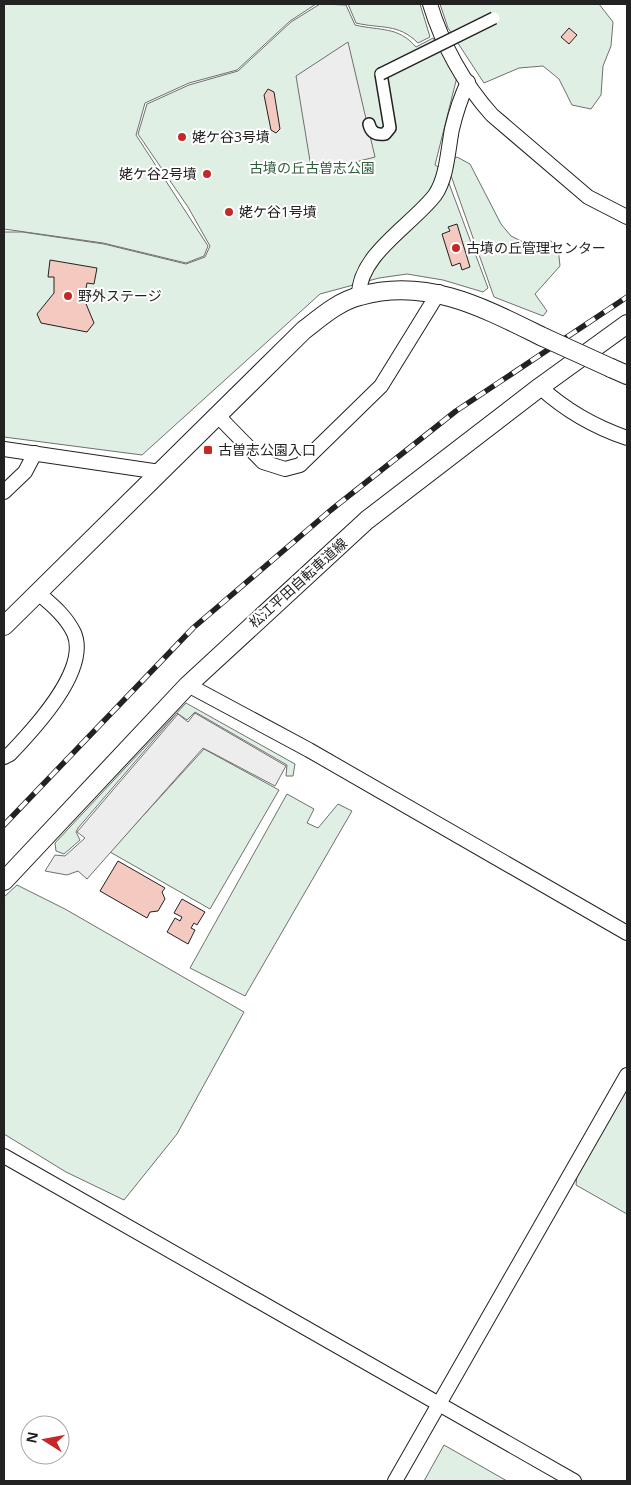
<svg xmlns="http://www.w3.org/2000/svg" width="631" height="1485" font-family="'Open Sans','Noto Sans JP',sans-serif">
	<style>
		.green { fill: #e0efe3; stroke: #6f6f6f }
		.parking { fill: #ededed; stroke: #6f6f6f }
		.building { fill: #f3c9c0; stroke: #222 }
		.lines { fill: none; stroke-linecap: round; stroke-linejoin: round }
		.pedestrian-casing { stroke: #222; stroke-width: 14 }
		.minor-casing { stroke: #222; stroke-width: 16 }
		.tertiary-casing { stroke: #222; stroke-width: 20 }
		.pedestrian { stroke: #fff; stroke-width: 11 }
		.minor { stroke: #fff; stroke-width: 14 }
		.tertiary { stroke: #fff; stroke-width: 18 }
		.rail-casing { stroke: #222; stroke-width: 5.5 }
		.rail { stroke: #fff; stroke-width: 4; stroke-dasharray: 11; stroke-linecap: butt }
		.pedestrian-bridge-casing { stroke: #222; stroke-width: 14; stroke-linecap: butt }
		.tertiary-bridge-casing { stroke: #222; stroke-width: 20; stroke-linecap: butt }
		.pedestrian-bridge { stroke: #fff; stroke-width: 11 }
		.tertiary-bridge { stroke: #fff; stroke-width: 18 }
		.poi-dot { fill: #c62828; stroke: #fff; stroke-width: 2 }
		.labels { text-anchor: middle; stroke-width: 4; stroke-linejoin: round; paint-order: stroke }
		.poi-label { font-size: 14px; fill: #222; stroke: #fff; text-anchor: start }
		.park-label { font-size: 14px; fill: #2f5e38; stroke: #fff }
		.street-label { font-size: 14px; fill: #222; stroke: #fff }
	</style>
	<rect width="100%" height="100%" fill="#fff"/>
	<g class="green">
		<polygon points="4,4 316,4 290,21 237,70 189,83 145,103 136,135 208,246 204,256 186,263 103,243 4,229"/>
		<path d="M 320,4 L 346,5 L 355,25 C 380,31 398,26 416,47 L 433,38 L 457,77 L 435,165 L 444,170 L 488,288 L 483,292 L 443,280 L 407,274 L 379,278 L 320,294 L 142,455 L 4,437 L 4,232 L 22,232 L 104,244 L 186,264 L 205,257 L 210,246 L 188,207 L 138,134 L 147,104 L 189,85 L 238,71 L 291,22 Z"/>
		<path d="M 348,4 L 420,4 L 430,37 L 418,43 C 398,23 381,29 356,23 Z"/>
		<polygon points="440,4 599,4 613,22 611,46 603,66 601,95 591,109 572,105 559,79 543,66 519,68 484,83 448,28"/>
		<polygon points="457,157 470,164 501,224 511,236 533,247 541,241 551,241 558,247 560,266 535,294 547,311 543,316 494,297 449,170 451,160"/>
		<polygon points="186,703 295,764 293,776 286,776 287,765 195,712 187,720 177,713 78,828 76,832 80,840 64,854 56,851 55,843"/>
		<polygon points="204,749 279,790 210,909 110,852"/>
		<polygon points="287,794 314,809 307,823 318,828 338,804 352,811 245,996 190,968"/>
		<polygon points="17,885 65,909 244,1012 177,1134 124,1200 66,1172 4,1134 4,897"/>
		<polygon points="627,1089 627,1214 576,1185 577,1175"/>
		<polygon points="444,1445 507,1481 424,1481"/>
	</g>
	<g class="parking">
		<polygon points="348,42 375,157 312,173 296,76"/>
		<polygon points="195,713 286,766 275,786 203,748 87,879 78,871 67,875 45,871 55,855 65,856 85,838 77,832 178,714 188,722"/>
	</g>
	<g class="building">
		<polygon points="569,28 577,35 569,44 561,37"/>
		<polygon points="268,89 274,92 280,129 276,133 271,130 264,95"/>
		<polygon points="457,224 470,267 462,270 460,263 452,266 442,234 450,231 448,227"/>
		<polygon points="50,260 97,268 94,284 87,283 84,299 94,323 87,332 41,323 37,314 54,293 54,277 48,277"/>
		<polygon points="118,861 165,888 162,892 165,899 158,911 150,912 147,918 100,891"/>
		<polygon points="182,899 205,912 197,925 194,923 191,928 195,930 188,944 167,932 175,918 180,921 182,917 174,913"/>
	</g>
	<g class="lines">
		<defs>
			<path id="pedestrian" d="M 369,124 C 371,133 377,135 385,134 L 390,128 L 381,74"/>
			<g id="minor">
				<path d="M 430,4 C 442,44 464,84 492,115 L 588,197 L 627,217"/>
				<path d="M 359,296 C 358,255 412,225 435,195 C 447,178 448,149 452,129 C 456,112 461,97 468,82"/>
				<path d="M 540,387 C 565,410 595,427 627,438"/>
				<polyline points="217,415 263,462 285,469 300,465 381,386 439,292"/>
				<polyline points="4,449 160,472"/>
				<polyline points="4,492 25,472 35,453"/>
				<polyline points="188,685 309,750 627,933"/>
				<path d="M 4,757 L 10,754 C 33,730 90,670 74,633 C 66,616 51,604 38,593"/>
				<polyline points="4,1156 574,1481"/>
				<polyline points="395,1481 627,1075"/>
			</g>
			<g id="tertiary">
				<polyline points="611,368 627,375"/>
				<path d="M 4,626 L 304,330 C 321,317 339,301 360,296 C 427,277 484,308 543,337"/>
				<polyline points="4,881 188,685 367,520 540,387 627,324"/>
			</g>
		</defs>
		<use href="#pedestrian" class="pedestrian-casing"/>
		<use href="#minor" class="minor-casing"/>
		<use href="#tertiary" class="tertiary-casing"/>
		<use href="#pedestrian" class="pedestrian"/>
		<use href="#minor" class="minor"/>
		<use href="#tertiary" class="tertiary"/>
		<defs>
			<polyline id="rail" points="4,825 193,628 331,510 456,411 627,297"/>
		</defs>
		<use href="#rail" class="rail-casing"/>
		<use href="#rail" class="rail"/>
		<defs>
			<polyline id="pedestrian-bridge" points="381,74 494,18"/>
			<polyline id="tertiary-bridge" points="543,337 611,368"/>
		</defs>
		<use href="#pedestrian-bridge" class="pedestrian-bridge-casing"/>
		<use href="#tertiary-bridge" class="tertiary-bridge-casing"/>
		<use href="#pedestrian-bridge" class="pedestrian-bridge"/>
		<use href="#tertiary-bridge" class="tertiary-bridge"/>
	</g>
	<g class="poi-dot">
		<circle cx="182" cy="137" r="5"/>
		<circle cx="207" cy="174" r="5"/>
		<circle cx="229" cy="212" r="5"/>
		<circle cx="456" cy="248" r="5"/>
		<circle cx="68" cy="296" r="5"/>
		<rect x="203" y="445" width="10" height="10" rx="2.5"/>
	</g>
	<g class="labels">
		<g class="poi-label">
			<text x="192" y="142">姥ケ谷3号墳</text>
			<text x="197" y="179" text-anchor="end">姥ケ谷2号墳</text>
			<text x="239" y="217">姥ケ谷1号墳</text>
			<text x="466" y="253">古墳の丘管理センター</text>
			<text x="78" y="301">野外ステージ</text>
			<text x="218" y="455">古曽志公園入口</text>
		</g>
		<g class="park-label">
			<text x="312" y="173">古墳の丘古曽志公園</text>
		</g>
		<g class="street-label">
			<text transform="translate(298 583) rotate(-42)" y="5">松江平田自転車道線</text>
		</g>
	</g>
	<rect width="631" height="1485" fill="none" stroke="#222222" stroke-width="10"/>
	<g transform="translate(45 1440) rotate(281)"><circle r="24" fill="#ffffff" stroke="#a7a7a7"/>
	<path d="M0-4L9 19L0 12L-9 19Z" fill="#c62828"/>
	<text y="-8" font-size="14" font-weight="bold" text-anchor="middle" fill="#222222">N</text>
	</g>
</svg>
